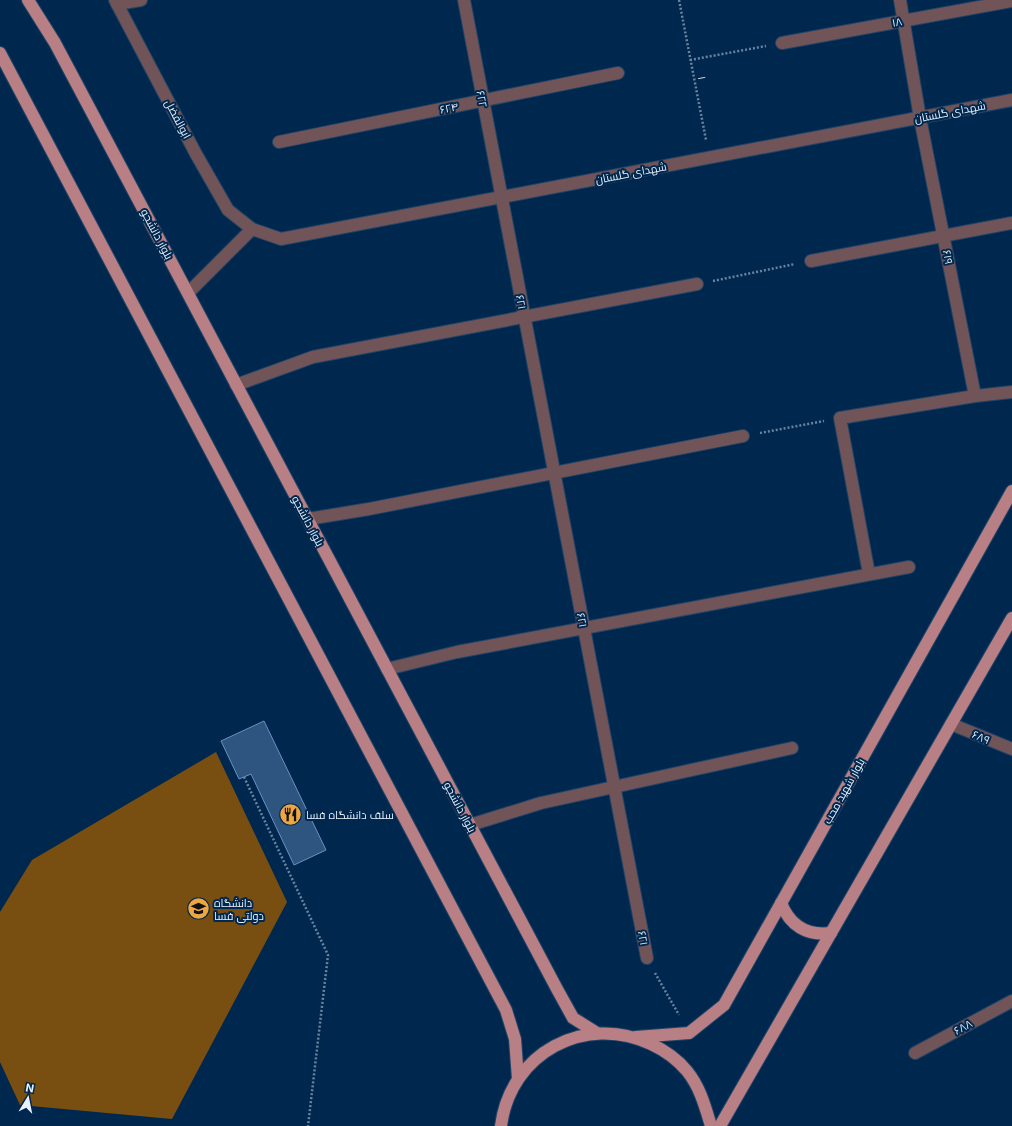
<svg xmlns="http://www.w3.org/2000/svg" width="1012" height="1126" font-family="Inter,Cairo,sans-serif">
	<style>
		.forest { fill: #794f11 }
		.building { fill: #2d5580; stroke: #6892c0 }
		.lines { fill: none; stroke-linecap: round; stroke-linejoin: round }
		.minor-casing { stroke: #214467; stroke-width: 14 }
		.major-casing { stroke: #214467; stroke-width: 14 }
		.path { stroke: #6a849e; stroke-width: 2.5; stroke-dasharray: 2 2; stroke-linecap: butt }
		.minor { stroke: #705457; stroke-width: 12 }
		.major { stroke: #b87f85; stroke-width: 12 }
		.labels { text-anchor: middle; stroke-width: 4; stroke-linejoin: round; paint-order: stroke }
		.street-label { font-size: 11px; fill: #eaf3fd; stroke: #00284f }
		.poi-label { font-size: 11px; fill: #eaf3fd; stroke: #00284f; text-anchor: start }
	</style>
	<rect width="100%" height="100%" fill="#00284f"/>
	<polygon class="forest" points="216,752 287,902 172,1119 20,1105 0,1062 0,912 32,860"/>
	<polygon class="building" points="264,721 326,850 294,865 251,774 239,779 221,741"/>
	<g class="lines">
		<defs>
			<g id="minor">
				<polyline points="115,0 196,154 228,210 252,229 281,239 1012,100"/>
				<polyline points="464,0 647,958"/>
				<polyline points="900,0 920,118 975,396"/>
				<polyline points="117,4 141,0"/>
				<polyline points="782,43 1012,1"/>
				<polyline points="279,142 618,73"/>
				<polyline points="811,261 1012,223"/>
				<polyline points="188,293 252,229"/>
				<polyline points="236,385 313,357 697,284"/>
				<polyline points="308,519 369,509 743,436"/>
				<polyline points="869,574 840,418 975,396 1012,392"/>
				<polyline points="387,669 457,652 909,567"/>
				<polyline points="951,724 1012,749"/>
				<polyline points="470,825 541,803 792,748"/>
				<polyline points="915,1053 1012,1001"/>
			</g>
			<g id="major">
				<polyline points="28,0 55,43 557,989 573,1018 597,1033"/>
				<polyline points="0,53 506,1010 515,1039 518,1079"/>
				<path d="M 781,903 C 790,926 807,936 831,933"/>
				<polyline points="636,1037 689,1033 724,1005 1012,491"/>
				<path d="M 501,1126 C 510,1053 585,1013 651,1044 C 664,1050 677,1059 687,1071 C 700,1087 705,1106 711,1126"/>
				<polyline points="720,1126 1012,618"/>
			</g>
		</defs>
		<use href="#minor" class="minor-casing"/>
		<use href="#major" class="major-casing"/>
		<g class="path">
			<polyline points="679,0 706,140"/>
			<polyline points="690,60 766,46"/>
			<polyline points="713,281 795,264"/>
			<polyline points="760,433 824,421"/>
			<polyline points="244,777 328,955 308,1126"/>
			<polyline points="655,973 679,1015"/>
		</g>
		<use href="#minor" class="minor"/>
		<use href="#major" class="major"/>
	</g>
	<defs>
		<symbol id="restaurant-disc" viewBox="-11 -11 22 22"><circle r="9.5" fill="#f0a63f" stroke="#00284f"/><path d="M-5-6h1v4h1v-4h1v4h1v-4h1v5L-1.5 .5V6h-2V.5L-5-1ZM5-6V6H3V1.5H1.5Q1.5-4 5-6Z" fill="#111"/></symbol>
		<symbol id="university-disc" viewBox="-11 -11 22 22"><circle r="9.5" fill="#f0a63f" stroke="#00284f"/><path d="M0-5L7-2L0 1L-7-2ZM-4 1L0 2.5L4 1V4Q0 6-4 4Z" fill="#111"/></symbol>
	</defs>
	<g fill-rule="evenodd">
		<use href="#restaurant-disc" x="278" y="802" width="25" height="25"/>
		<use href="#university-disc" x="186" y="896" width="25" height="25"/>
	</g>
	<g class="labels">
		<g class="street-label">
			<text transform="translate(897 22) rotate(-10)" y="4">۱۸</text>
			<text transform="translate(702 78) rotate(79)" y="4">۱</text>
			<text transform="translate(482 99) rotate(79)" y="4">۶۲۲</text>
			<text transform="translate(449 108) rotate(-12)" y="4">۶۲۴</text>
			<text transform="translate(950 112) rotate(-11)" y="4">شهدای گلستان</text>
			<text transform="translate(178 119) rotate(62)" y="4">ابوالفضل</text>
			<text transform="translate(631 173) rotate(-11)" y="4">شهدای گلستان</text>
			<text transform="translate(157 234) rotate(62)" y="4">بلوار دانشجو</text>
			<text transform="translate(948 257) rotate(79)" y="4">۶۱۹</text>
			<text transform="translate(521 302) rotate(79)" y="4">۶۲۱</text>
			<text transform="translate(308 521) rotate(62)" y="4">بلوار دانشجو</text>
			<text transform="translate(582 620) rotate(79)" y="4">۶۲۱</text>
			<text transform="translate(981 737) rotate(23)" y="4">۶۸۹</text>
			<text transform="translate(844 791) rotate(-61)" y="4">بلوار شهید محب</text>
			<text transform="translate(460 807) rotate(62)" y="4">بلوار دانشجو</text>
			<text transform="translate(643 938) rotate(79)" y="4">۶۲۱</text>
			<text transform="translate(963 1027) rotate(-28)" y="4">۶۸۸</text>
		</g>
		<g class="poi-label">
			<text x="306" y="819">سلف دانشگاه فسا</text>
			<text x="214" y="907">دانشگاه<tspan x="214" dy="13">دولتی فسا</tspan></text>
		</g>
	</g>
	<g transform="translate(28 1098) rotate(10)" stroke="#00284f" stroke-width="3" paint-order="stroke">
	<path d="M0-3L7 15L0 10L-7 15Z" fill="#eaf3fd"/>
	<text y="-6" font-size="11" font-weight="bold" text-anchor="middle" fill="#eaf3fd">N</text>
	</g>
</svg>
